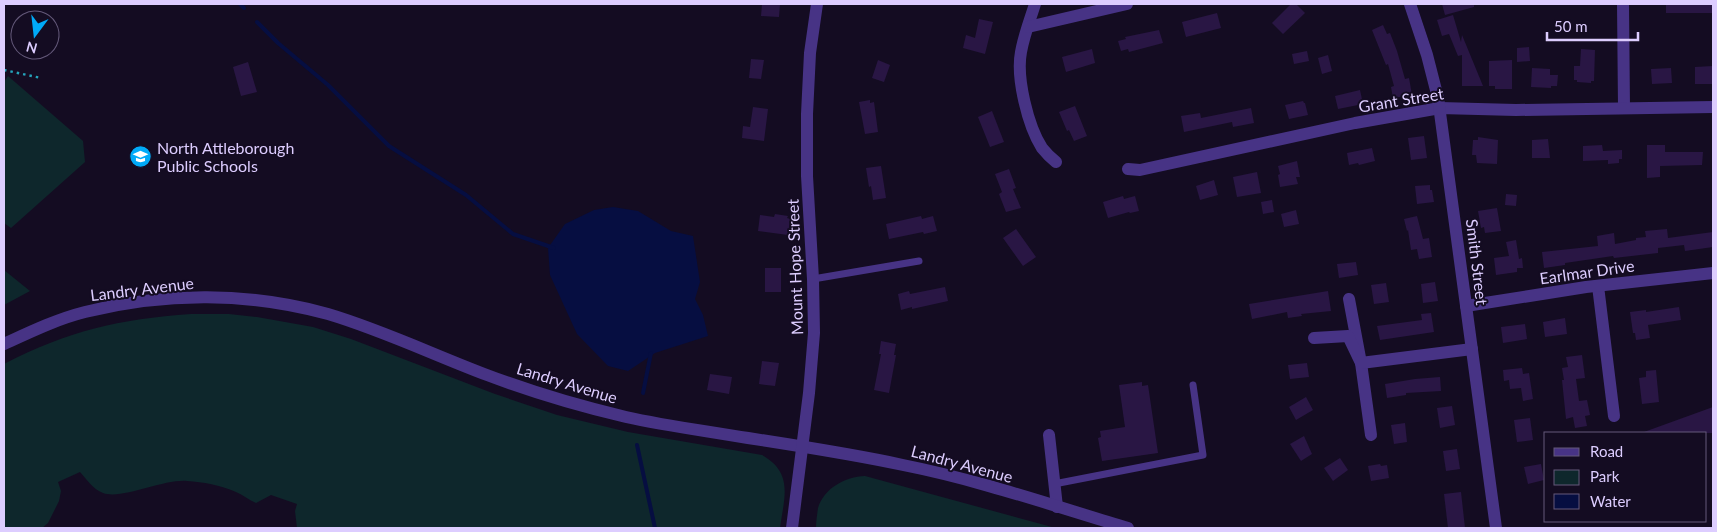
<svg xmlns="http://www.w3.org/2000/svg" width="1717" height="532" font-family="Lato,sans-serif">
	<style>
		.green { fill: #0e272c }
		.water { fill: #060e41 }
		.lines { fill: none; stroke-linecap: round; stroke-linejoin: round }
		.stream { stroke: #060e41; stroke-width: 4 }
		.building { fill: #291644 }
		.path { stroke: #25a4bb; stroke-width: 2.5; stroke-dasharray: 2.5 4; stroke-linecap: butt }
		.service { stroke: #473385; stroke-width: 7 }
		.minor { stroke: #473385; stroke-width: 12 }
		.tertiary { stroke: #473385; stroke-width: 12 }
		.labels { text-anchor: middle; stroke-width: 4; stroke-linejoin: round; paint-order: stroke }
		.street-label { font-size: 16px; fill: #ddcdff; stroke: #140c22 }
		.poi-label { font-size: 16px; fill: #ddcdff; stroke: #140c22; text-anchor: start }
	</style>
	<rect width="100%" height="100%" fill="#140c22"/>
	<g class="green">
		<polygon points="8,76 83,141 85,162 11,228 4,223 4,82"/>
		<polygon points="4,270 30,291 4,305"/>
		<path d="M 191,314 L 229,314 L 257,317 L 313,327 L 351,339 L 495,394 L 557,415 L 628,432 L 762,455 C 794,473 784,498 780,528 L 297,528 L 295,511 L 297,504 L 271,495 L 256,503 C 249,500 243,495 236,492 C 220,485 203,482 187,481 C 163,479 122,500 103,493 C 93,489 87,480 80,472 L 58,482 L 61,491 L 59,501 L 48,523 L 42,528 L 4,528 L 4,364 C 68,331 119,319 191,314 Z"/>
		<path d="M 865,476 L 1052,527 L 1058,528 L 816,528 C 816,522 817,515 818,508 C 824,488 845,477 865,476 Z"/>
	</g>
	<polygon class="water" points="613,207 638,211 671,231 693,236 700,282 695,299 703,315 708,336 655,353 628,371 608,366 577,334 550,275 548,248 565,224 594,210"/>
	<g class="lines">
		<g class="stream">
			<polyline points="240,4 244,8"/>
			<polyline points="257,22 278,43 328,85 389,146 466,195 513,234 554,248"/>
			<polyline points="643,393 651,353"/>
			<polyline points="637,445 655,528"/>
		</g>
	</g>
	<g class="building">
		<polygon points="762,4 780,4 779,17 761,16"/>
		<polygon points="1291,4 1296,4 1305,13 1283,34 1272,23"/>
		<polygon points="1442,4 1474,4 1474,7 1445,15"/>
		<rect x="1666" y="4" width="47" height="9"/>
		<polygon points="1217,13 1221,28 1186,37 1182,22"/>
		<polygon points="1453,15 1461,42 1462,35 1483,86 1462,86 1462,55 1458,56 1449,34 1442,36 1437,20"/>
		<polygon points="979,19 993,22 985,54 963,48 966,35 975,38"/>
		<polygon points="1383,25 1387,34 1390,33 1397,51 1405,79 1409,78 1412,95 1393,98 1391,87 1394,86 1388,64 1386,65 1372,30"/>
		<polygon points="1159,30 1163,43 1129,52 1128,49 1121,51 1118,41 1126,39 1125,37"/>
		<polygon points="1529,47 1530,61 1517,62 1517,48"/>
		<polygon points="1092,49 1095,63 1066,72 1062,57"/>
		<polygon points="1581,49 1595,50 1594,81 1591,81 1591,83 1577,82 1577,80 1574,80 1574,66 1580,66"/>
		<polygon points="1307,51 1309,61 1294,64 1292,54"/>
		<polygon points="1328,55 1332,71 1322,74 1318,58"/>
		<polygon points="751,59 764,60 761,79 749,78"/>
		<polygon points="878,60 890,65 884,82 872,78"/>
		<polygon points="1512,60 1512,89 1495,89 1495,86 1489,86 1489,61"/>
		<polygon points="248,62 257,92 241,96 233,67"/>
		<polygon points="1713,66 1713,84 1695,84 1695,67"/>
		<polygon points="1532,68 1550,69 1550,75 1558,75 1557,86 1551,86 1551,88 1531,87"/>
		<polygon points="1671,68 1672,83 1652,84 1651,69"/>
		<polygon points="1360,90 1363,104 1338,109 1335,96"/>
		<polygon points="870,100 870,103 874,102 878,132 865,134 859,102"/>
		<polygon points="1303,101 1304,103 1305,103 1308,115 1289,119 1285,105"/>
		<polygon points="1075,106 1087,136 1074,141 1069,130 1067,131 1059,112"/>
		<polygon points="753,107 768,109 764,141 742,138 743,126 750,127"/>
		<polygon points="1251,108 1254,123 1233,127 1232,122 1184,132 1181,116 1200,113 1201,118"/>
		<polygon points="992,111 1004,142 990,147 978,117"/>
		<polygon points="1424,136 1427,158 1411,160 1408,138"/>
		<polygon points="1478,137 1498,140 1497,164 1477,163 1476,155 1472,155 1473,140 1478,140"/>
		<polygon points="1548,139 1550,158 1532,158 1532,140"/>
		<polygon points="1602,145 1603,151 1622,150 1622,159 1619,159 1619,163 1608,164 1608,160 1583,161 1583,146"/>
		<polygon points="1647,145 1665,145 1665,152 1703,152 1702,165 1660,166 1660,177 1647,178"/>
		<polygon points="1372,148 1375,161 1359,165 1358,163 1349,165 1347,153"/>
		<polygon points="1297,161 1300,177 1296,177 1298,184 1280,187 1278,175 1280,174 1278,166"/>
		<polygon points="881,166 886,198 873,200 871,186 869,187 866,168"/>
		<polygon points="1009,169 1016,188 1013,189 1021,208 1006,212 999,194 1002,192 995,174"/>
		<polygon points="1257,172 1261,193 1237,197 1233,177"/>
		<polygon points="1214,180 1218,195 1200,200 1196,186"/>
		<polygon points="1430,185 1430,190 1432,190 1434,202 1417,204 1415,186"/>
		<polygon points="1506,194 1517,195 1516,206 1505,205"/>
		<polygon points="1123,196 1124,199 1135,196 1139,211 1130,213 1129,212 1108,218 1103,202"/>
		<polygon points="1272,200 1274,212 1263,214 1261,202"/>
		<polygon points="1497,208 1501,231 1485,233 1484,227 1481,228 1478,211"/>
		<polygon points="1296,210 1299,224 1284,227 1281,214"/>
		<polygon points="775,214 788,216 787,218 790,219 788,235 758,231 760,215 774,217"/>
		<polygon points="921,216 922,219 933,216 937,231 924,234 923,232 889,239 886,224"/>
		<polygon points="1417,216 1423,239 1429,238 1432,257 1419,259 1417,249 1411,250 1408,230 1407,231 1404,219"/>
		<polygon points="1016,229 1036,257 1023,266 1003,238"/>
		<polygon points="1667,229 1668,238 1713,232 1713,247 1685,251 1684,245 1658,248 1658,253 1614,258 1613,256 1565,263 1565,265 1544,268 1542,252 1598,246 1597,236 1614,233 1615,244 1636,240 1636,238 1646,237 1645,231"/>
		<polygon points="1516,240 1519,259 1522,258 1523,268 1517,268 1517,272 1496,275 1494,258 1509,256 1506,242"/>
		<polygon points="1356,262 1358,275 1339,278 1337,264"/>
		<rect x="765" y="268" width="16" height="24"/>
		<polygon points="1435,282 1438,301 1423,303 1421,284"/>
		<polygon points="1386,283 1389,302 1374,304 1371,285"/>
		<polygon points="945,287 948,301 912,309 912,307 901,310 898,294 909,291 910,294"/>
		<polygon points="1328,291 1331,311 1301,314 1302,316 1288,318 1287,312 1252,319 1249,304"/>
		<polygon points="1679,307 1681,320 1648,325 1650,338 1636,340 1635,333 1633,333 1630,312 1646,310 1646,312"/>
		<polygon points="1431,313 1434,332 1380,340 1377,326 1422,320 1421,314"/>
		<polygon points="1565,318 1567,334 1545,337 1543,322"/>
		<polygon points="1525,324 1527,339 1503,343 1501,327"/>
		<polygon points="881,341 896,344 894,355 896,355 889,393 874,390 881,354 879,354"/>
		<polygon points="1582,355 1585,378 1576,379 1579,401 1587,400 1590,415 1585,416 1587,426 1575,428 1573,417 1566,419 1562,380 1564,380 1562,368 1568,367 1566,357"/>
		<polygon points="762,361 779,363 775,386 759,384"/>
		<polygon points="1307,363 1309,377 1290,379 1288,365"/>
		<polygon points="1522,368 1523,374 1529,373 1533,399 1523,401 1521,388 1510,389 1509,380 1504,381 1503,370"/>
		<polygon points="1656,370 1659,402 1642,404 1639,378 1646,377 1646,371"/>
		<polygon points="710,374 732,377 729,394 707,390"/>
		<polygon points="1440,377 1441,391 1406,393 1406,395 1387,398 1385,384 1415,379"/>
		<polygon points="1142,382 1142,386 1148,385 1158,453 1102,461 1098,438 1101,437 1100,431 1125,427 1119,385"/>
		<polygon points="1306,397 1313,410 1296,420 1289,407"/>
		<polygon points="1452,406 1455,425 1440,428 1437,408"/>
		<polygon points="1713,407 1713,433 1644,433 1644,432"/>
		<polygon points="1530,418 1533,440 1517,442 1514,420"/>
		<polygon points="1405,423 1407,442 1394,444 1391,425"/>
		<polygon points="1304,436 1312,454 1301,461 1290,444"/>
		<polygon points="1457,449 1460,469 1446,471 1443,451"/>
		<polygon points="1340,458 1348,470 1333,481 1324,468"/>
		<polygon points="1380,464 1381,466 1387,465 1389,478 1371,481 1368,466"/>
		<polygon points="1541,464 1544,480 1528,484 1524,467"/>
		<polygon points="1461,492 1465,528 1448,528 1444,494"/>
	</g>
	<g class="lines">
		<polyline class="path" points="4,70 41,78"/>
		<g class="service">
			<polyline points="813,279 919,261"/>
			<polyline points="1054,484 1203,455 1193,385"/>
		</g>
		<g class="minor">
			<path d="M 1035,4 C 1030,20 1024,35 1021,52 C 1016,78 1028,126 1042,148 C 1046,153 1051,158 1056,162"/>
			<polyline points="1623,4 1624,108"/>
			<polyline points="1028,27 1127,4"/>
			<polyline points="1128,169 1140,170 1355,123 1440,108 1516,110 1713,107"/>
			<polyline points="1598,286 1614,416"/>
			<polyline points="1349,299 1361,363 1371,435"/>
			<polyline points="1466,306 1586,287 1713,273"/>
			<polyline points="1314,338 1348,336 1361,363 1472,349"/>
			<polyline points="1049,435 1057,507"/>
		</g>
		<g class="tertiary">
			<polyline points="1410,4 1427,55 1438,98 1496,528"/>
			<path d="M 4,344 C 30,332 57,319 85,312 C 165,292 249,292 328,314 C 382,330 434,355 487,375 C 532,392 579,406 626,417 C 666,426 707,431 748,438 C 800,446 852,454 903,465 C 979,480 1054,506 1128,528"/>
			<polyline points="792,528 809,393 814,333 813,279 807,176 807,114 810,53 817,4"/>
		</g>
	</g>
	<defs>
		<symbol id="school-disc" viewBox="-11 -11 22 22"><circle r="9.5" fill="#00aaf8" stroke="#140c22"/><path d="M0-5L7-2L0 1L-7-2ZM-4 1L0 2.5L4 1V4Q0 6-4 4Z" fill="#fff"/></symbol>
	</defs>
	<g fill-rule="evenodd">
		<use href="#school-disc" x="128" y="144" width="25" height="25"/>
	</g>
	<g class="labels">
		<g class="street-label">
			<text transform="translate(1401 100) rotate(-9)" y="6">Grant Street</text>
			<text transform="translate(1477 262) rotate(83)" y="6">Smith Street</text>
			<text transform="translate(795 267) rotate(-92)" y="6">Mount Hope Street</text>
			<text transform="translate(1587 272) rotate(-8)" y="6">Earlmar Drive</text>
			<text transform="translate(142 289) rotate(-7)" y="6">Landry Avenue</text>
			<text transform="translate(567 383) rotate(17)" y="6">Landry Avenue</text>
			<text transform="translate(962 464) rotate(15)" y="6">Landry Avenue</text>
		</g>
		<g class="poi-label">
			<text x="157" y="154">North Attleborough<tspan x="157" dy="18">Public Schools</tspan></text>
		</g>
	</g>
	<rect width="1717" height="532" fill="none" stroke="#ddcdff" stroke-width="10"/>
	<rect x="1544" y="432" width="162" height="90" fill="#140c22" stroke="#64597a"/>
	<rect x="1554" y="448" width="25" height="8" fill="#473385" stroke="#64597a"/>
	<text x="1590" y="457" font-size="15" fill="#ddcdff">Road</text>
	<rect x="1554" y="470" width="25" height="15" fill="#0e272c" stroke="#64597a"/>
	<text x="1590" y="482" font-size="15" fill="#ddcdff">Park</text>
	<rect x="1554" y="494" width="25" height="15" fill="#060e41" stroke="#64597a"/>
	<text x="1590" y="507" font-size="15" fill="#ddcdff">Water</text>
	<g transform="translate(35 35) rotate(195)"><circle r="24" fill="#140c22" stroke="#64597a"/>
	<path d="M0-4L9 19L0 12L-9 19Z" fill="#00aaf8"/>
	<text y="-8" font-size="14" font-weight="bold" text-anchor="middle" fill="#ddcdff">N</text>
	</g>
	<path d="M1547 32v8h91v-8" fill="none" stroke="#ddcdff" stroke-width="2.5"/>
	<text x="1554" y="32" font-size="15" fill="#ddcdff" stroke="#140c22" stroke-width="4" paint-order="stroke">50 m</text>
</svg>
